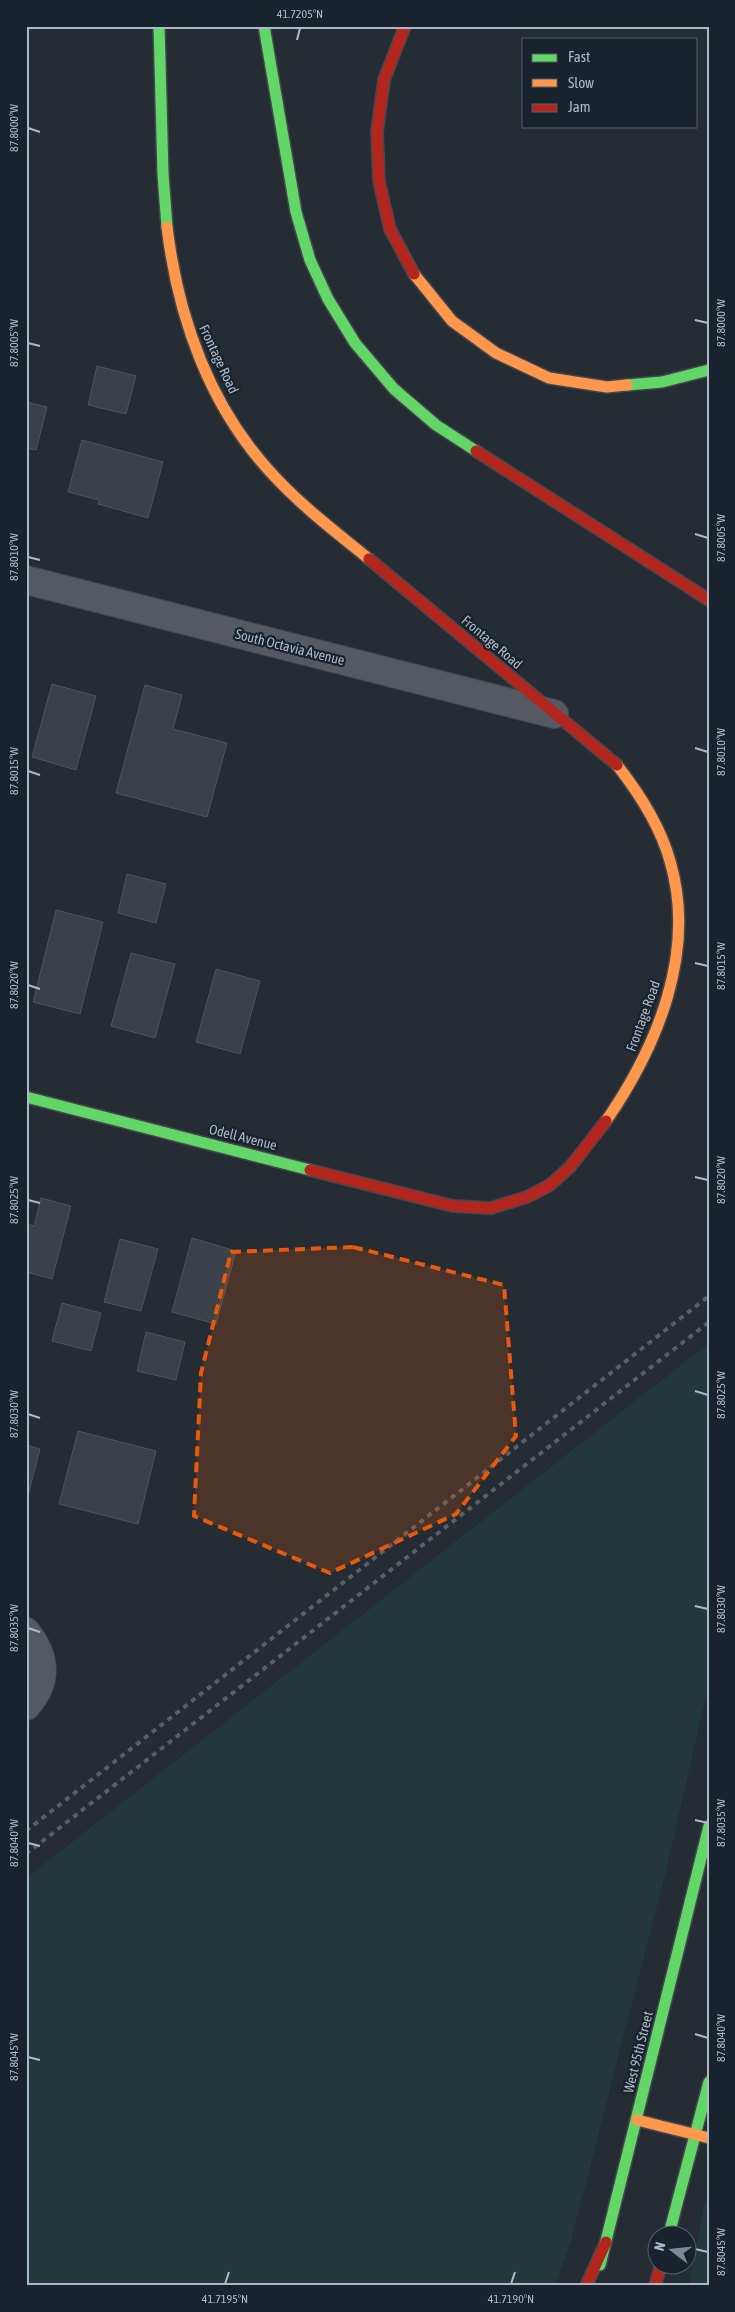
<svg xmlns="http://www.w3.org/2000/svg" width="735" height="2312" font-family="'Asap Condensed',sans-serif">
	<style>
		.green { fill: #22383a }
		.building { fill: #3a4148; stroke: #4d545c }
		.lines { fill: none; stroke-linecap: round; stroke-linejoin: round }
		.street-casing { stroke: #43484f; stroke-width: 30 }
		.fast-casing { stroke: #43484f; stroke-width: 14 }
		.slow-casing { stroke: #43484f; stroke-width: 14 }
		.jam-casing { stroke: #43484f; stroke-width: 14 }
		.street { stroke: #555a62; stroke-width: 28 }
		.fast { stroke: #63d668; stroke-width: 11 }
		.slow { stroke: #ff974d; stroke-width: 11 }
		.jam { stroke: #b3261e; stroke-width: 11 }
		.rail { stroke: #595f66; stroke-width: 4; stroke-dasharray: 5 5; stroke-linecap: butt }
		.marked { fill: #e8590c; fill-opacity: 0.2; stroke: #e8590c; stroke-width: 4; stroke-dasharray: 10 6; stroke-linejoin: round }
		.ticks { fill: none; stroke: #aeb9c7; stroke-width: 2 }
		.labels { text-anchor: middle; stroke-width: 4.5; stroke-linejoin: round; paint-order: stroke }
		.street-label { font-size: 14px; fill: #aeb9c7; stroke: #19232e }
		.neatline { fill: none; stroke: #aeb9c7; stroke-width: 2 }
		.ticks-label { font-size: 12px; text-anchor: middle; fill: #aeb9c7 }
	</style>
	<rect width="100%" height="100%" fill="#252c34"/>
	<g class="green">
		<polygon points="709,1343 709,1683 665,1875 570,2245 555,2286 26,2286 26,1878"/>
		<polygon points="709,2199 709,2286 689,2286 704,2203"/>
	</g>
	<g class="building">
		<polygon points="97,366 136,376 126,414 88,405"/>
		<polygon points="26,402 47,407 36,450 26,448"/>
		<polygon points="82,440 163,462 148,518 98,504 99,500 68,492"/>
		<polygon points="52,684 96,696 76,770 32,757"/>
		<polygon points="145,685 182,695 173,729 227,743 207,817 116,793"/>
		<polygon points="127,874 166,884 156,923 118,913"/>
		<polygon points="56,910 103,922 80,1014 33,1002"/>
		<polygon points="131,953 175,964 155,1038 111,1026"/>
		<polygon points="216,969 260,981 240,1054 196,1042"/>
		<polygon points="41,1198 71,1206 52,1279 26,1272 26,1224 34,1226"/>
		<polygon points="192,1238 236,1251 216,1324 172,1312"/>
		<polygon points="120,1239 158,1249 141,1311 104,1302"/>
		<polygon points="62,1303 101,1313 91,1351 52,1341"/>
		<polygon points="146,1332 185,1342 176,1380 137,1371"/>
		<polygon points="78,1431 156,1451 138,1524 59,1504"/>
		<polygon points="26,1445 40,1449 26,1503"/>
	</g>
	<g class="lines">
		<defs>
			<g id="street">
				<polyline points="26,580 554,714"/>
				<path d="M 26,1632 C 46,1657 48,1681 26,1706"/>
			</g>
			<g id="fast">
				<polyline points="159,26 163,174 167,227"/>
				<polyline points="264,26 296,212 310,260 328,299 355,343 394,389 436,425 476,451"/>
				<polyline points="627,385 662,382 709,370"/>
				<polyline points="26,1097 310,1170"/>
				<polyline points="669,2234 709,2082"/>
				<polyline points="600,2265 709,1826"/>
			</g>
			<g id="slow">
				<path d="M 167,227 C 178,318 210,409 275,477 C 303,507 337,533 369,559"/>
				<polyline points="414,274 452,321 496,353 549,378 607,387 627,385"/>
				<path d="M 606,1121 C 657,1047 697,952 670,861 C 660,825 639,793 617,765"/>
				<polyline points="637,2120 709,2138"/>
			</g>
			<g id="jam">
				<polyline points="405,26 384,80 377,132 379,181 390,229 414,274"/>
				<polyline points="476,451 709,600"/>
				<polyline points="369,559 617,765"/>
				<polyline points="310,1170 453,1206 491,1208 527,1197 550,1185 570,1167 606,1121"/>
				<polyline points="586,2286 606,2242"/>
				<polyline points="655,2286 661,2264"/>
			</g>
		</defs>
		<use href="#street" class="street-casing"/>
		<use href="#fast" class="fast-casing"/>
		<use href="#slow" class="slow-casing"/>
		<use href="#jam" class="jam-casing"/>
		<use href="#street" class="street"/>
		<use href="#fast" class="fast"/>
		<use href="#slow" class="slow"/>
		<use href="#jam" class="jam"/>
		<g class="rail">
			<polyline points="26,1831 709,1296"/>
			<polyline points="26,1854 709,1322"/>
		</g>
	</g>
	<path class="marked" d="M 353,1247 L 504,1285 L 516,1436 L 456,1514 L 330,1573 L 194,1516 L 201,1373 L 231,1252 Z"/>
	<path class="ticks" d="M 297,40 L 300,28M 28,128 L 40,132M 695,320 L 708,323M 28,343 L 40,346M 695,534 L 708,538M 28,557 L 40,560M 695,748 L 708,752M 28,771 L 40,775M 695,963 L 708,966M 28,985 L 40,989M 695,1177 L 708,1180M 28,1200 L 40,1203M 695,1391 L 708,1395M 28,1414 L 40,1418M 695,1606 L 708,1609M 28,1628 L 40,1632M 695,1820 L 708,1823M 28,1843 L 40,1846M 695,2034 L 708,2038M 28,2057 L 40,2060M 695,2249 L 708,2252M 225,2284 L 229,2272M 511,2284 L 515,2272"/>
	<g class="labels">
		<g class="street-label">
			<text transform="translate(219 359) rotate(65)" y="5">Frontage Road</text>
			<text transform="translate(492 642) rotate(40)" y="5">Frontage Road</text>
			<text transform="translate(290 647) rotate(14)" y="5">South Octavia Avenue</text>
			<text transform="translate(643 1016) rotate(-70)" y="5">Frontage Road</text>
			<text transform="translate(243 1137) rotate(14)" y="5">Odell Avenue</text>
			<text transform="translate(638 2052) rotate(-76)" y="5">West 95th Street</text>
		</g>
	</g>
	<rect width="735" height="2312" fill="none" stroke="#19232e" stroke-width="55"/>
	<rect x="522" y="38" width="175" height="90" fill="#19232e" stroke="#555f6b"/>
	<rect x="532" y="54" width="25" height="8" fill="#63d668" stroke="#555f6b"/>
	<text x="568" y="62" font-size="15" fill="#aeb9c7">Fast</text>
	<rect x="532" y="79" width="25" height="8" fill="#ff974d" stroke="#555f6b"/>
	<text x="568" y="88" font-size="15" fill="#aeb9c7">Slow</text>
	<rect x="532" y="104" width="25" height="8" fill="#b3261e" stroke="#555f6b"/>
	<text x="568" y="112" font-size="15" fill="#aeb9c7">Jam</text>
	<g transform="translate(672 2250) rotate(286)"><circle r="24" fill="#19232e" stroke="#555f6b"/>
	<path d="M0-4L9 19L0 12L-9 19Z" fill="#7e8894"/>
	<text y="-8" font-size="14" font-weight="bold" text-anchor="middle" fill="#aeb9c7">N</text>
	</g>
	<rect x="28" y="28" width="680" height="2256" class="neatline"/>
	<g class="ticks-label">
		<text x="300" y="18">41.7205°N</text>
		<text transform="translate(14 128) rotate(-90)" y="4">87.8000°W</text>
		<text transform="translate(721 323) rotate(-90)" y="4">87.8000°W</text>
		<text transform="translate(14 343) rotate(-90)" y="4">87.8005°W</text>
		<text transform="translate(721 538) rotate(-90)" y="4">87.8005°W</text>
		<text transform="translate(14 557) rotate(-90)" y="4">87.8010°W</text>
		<text transform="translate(721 752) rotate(-90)" y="4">87.8010°W</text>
		<text transform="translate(14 771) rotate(-90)" y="4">87.8015°W</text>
		<text transform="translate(721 966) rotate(-90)" y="4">87.8015°W</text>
		<text transform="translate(14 985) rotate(-90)" y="4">87.8020°W</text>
		<text transform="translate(721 1180) rotate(-90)" y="4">87.8020°W</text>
		<text transform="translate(14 1200) rotate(-90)" y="4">87.8025°W</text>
		<text transform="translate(721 1395) rotate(-90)" y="4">87.8025°W</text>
		<text transform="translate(14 1414) rotate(-90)" y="4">87.8030°W</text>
		<text transform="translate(721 1609) rotate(-90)" y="4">87.8030°W</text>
		<text transform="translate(14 1628) rotate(-90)" y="4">87.8035°W</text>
		<text transform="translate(721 1823) rotate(-90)" y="4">87.8035°W</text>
		<text transform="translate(14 1843) rotate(-90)" y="4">87.8040°W</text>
		<text transform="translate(721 2038) rotate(-90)" y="4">87.8040°W</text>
		<text transform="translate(14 2057) rotate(-90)" y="4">87.8045°W</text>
		<text transform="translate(721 2252) rotate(-90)" y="4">87.8045°W</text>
		<text x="225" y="2303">41.7195°N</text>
		<text x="511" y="2303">41.7190°N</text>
	</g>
</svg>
